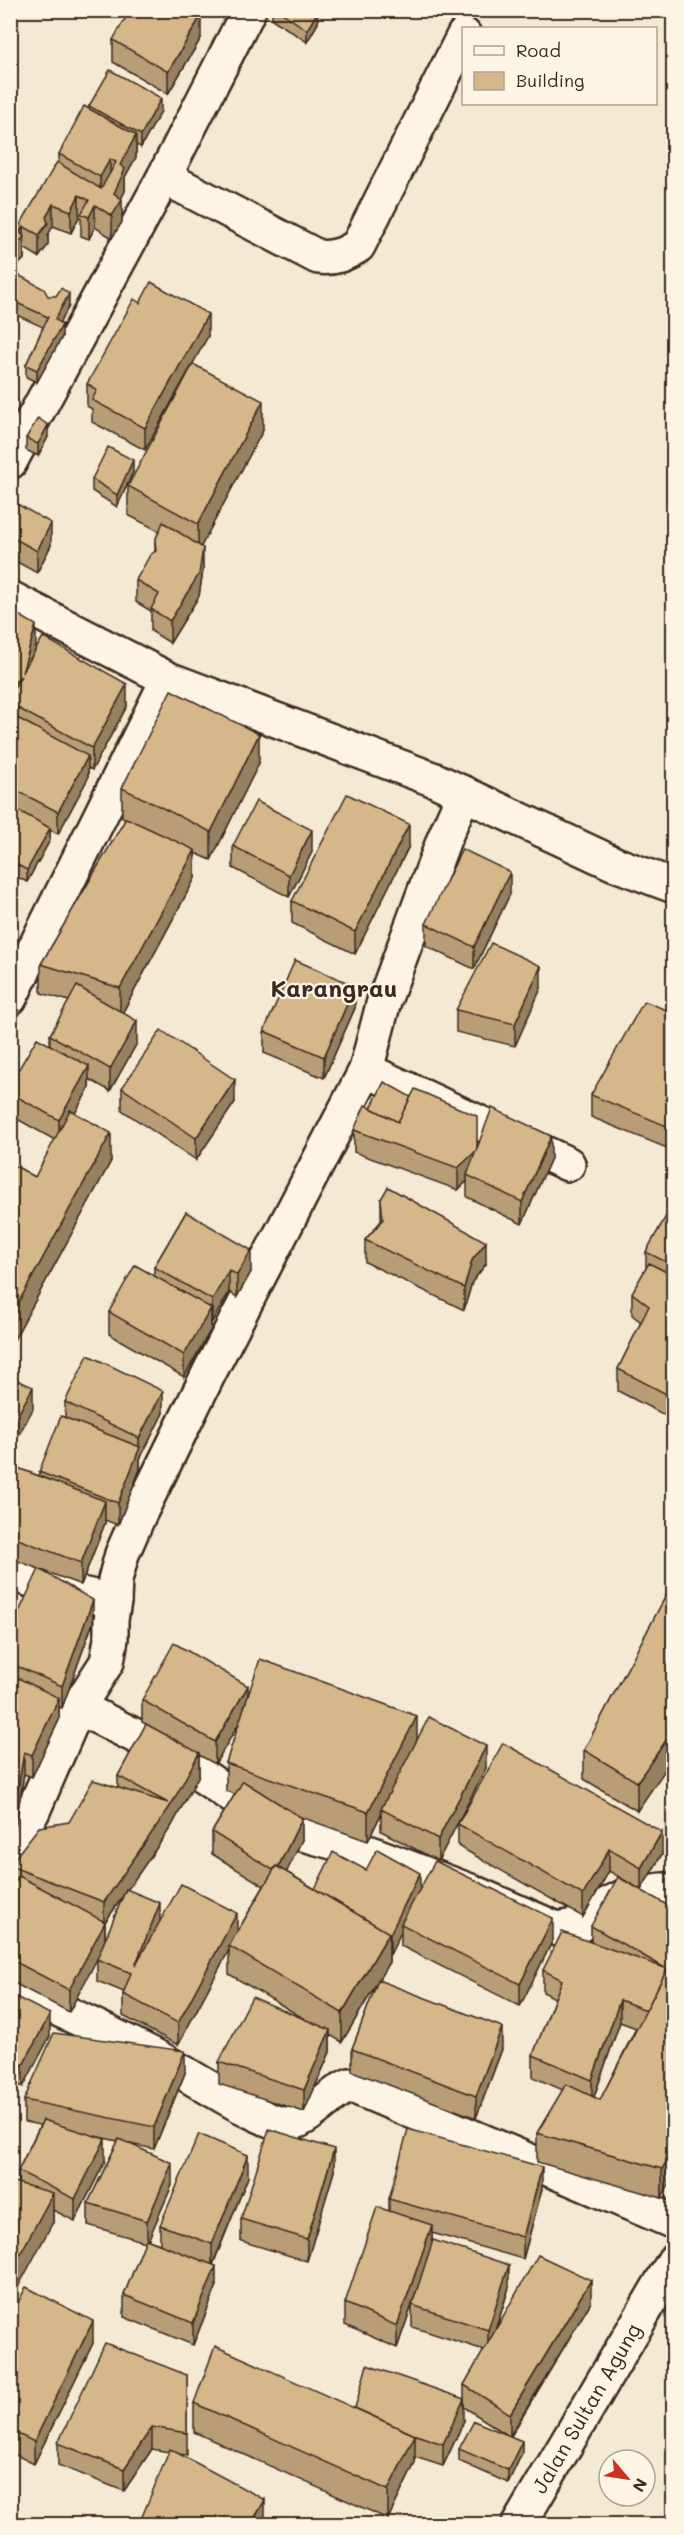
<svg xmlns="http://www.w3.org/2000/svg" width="684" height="2535" font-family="Mali,sans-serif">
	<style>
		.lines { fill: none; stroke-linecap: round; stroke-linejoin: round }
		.minor-casing { stroke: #3b2a1e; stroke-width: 38 }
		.minor { stroke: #fcf5e5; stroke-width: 33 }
		.wall { fill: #b89d77; stroke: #3b2a1e; stroke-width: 1.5; fill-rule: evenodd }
		.shaded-wall { fill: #968061; stroke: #3b2a1e; stroke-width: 1.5 }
		.building { fill: #d6b78a; stroke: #3b2a1e; stroke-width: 1.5 }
		.labels { text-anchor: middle; stroke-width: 4.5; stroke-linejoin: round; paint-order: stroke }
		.street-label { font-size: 21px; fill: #3b2a1e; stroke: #fcf5e5 }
		.quarter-label { font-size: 24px; font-weight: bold; fill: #3b2a1e; stroke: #fcf5e5 }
	</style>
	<rect width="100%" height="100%" fill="#f4e9d3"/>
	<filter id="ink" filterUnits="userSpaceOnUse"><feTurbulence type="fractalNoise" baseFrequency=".0167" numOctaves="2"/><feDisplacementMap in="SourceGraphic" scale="12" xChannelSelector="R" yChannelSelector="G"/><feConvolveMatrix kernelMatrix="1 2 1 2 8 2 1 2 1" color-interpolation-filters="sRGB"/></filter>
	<g filter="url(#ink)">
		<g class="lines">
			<defs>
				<g id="minor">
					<path d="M 164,177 L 318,257 C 334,259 345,254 358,246 L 464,35"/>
					<polyline points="10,462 164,177 249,10"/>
					<polyline points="10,598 168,679 435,780 615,864 674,886"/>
					<polyline points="10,998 168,679"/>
					<polyline points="366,1070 568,1164"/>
					<polyline points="10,1573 57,1589 114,1601 111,1620 111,1639 107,1662 78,1707 33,1811 10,1852"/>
					<polyline points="114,1601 115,1580 122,1554 139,1515 210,1371 366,1070 384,1001 444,839 464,793"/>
					<polyline points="78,1707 169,1753 232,1796 296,1832 368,1852 470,1891 557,1929 580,1925 602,1907 629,1894 662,1890 674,1891"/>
					<path d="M 10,1987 C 57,2009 105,2030 151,2054 C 177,2067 263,2124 285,2124 C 307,2124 328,2094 350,2085 L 674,2222"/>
					<path id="s1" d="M 519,2524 L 674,2261"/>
				</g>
			</defs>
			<use href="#minor" class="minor-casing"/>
			<use href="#minor" class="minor"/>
		</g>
		<g class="wall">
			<polygon points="272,10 317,10 318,23 307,42 272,19"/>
			<polygon points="201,38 168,94 113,62 113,40"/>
			<polygon points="89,106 161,111 141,147 136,145 136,157 125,177 125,191 121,199 122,222 112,238 95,227 89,239 81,236 81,218 79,217 71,233 53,226 48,235 48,245 39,257 24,248 24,259 17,266 10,264 10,241 59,163 59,154 89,109"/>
			<polygon points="10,278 69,306 60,322 62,337 37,382 26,377 26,365 43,327 10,312"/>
			<polygon points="208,336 145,450 92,422 92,409 87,406 87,384"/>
			<polygon points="263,430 201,546 203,570 199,596 170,643 151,631 151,611 136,602 136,580 155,551 155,541 159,531 128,515 128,486"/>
			<polygon points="48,437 38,456 26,450 26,438"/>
			<polygon points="133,472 117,507 92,491 92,479"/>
			<polygon points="10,500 51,545 37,573 10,558"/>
			<polygon points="10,610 36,647 34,652 127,706 92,770 88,768 88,778 58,834 50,830 50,840 27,882 10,873"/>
			<polygon points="259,763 211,860 195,853 195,878 123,1012 137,1043 110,1091 89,1079 89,1088 75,1113 111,1161 10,1347 10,1163 35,1177 55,1140 10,1115 10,1084 50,1045 50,1035 69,1001 41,993 41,964 126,819 122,817 122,788"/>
			<polygon points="233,846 312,852 289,897 233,868"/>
			<polygon points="409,846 355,954 292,923 292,901"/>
			<polygon points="510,894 474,969 426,946 426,924"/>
			<polygon points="541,988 515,1046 456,1032 456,1010"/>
			<polygon points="355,1008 324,1078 264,1053 264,1031"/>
			<polygon points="674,1013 674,1151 591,1117 591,1095"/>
			<polygon points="122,1088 235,1102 196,1160 122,1110"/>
			<polygon points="371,1108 477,1149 551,1158 522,1224 467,1197 467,1181 458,1190 354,1152 354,1130"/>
			<polygon points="381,1199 486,1264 472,1282 464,1310 365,1262 365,1240 381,1221"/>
			<polygon points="674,1202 674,1420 618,1391 618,1369 641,1322 632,1315 632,1293 646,1268 646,1252"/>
			<polygon points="186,1212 251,1272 237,1297 229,1292 212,1322 211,1321 211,1329 184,1377 109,1334 109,1312 154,1276 154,1267"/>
			<polygon points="65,1402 163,1413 140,1459 140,1469 118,1525 105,1520 105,1523 81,1585 10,1558 10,1465 39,1476 39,1472 65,1418"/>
			<polygon points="668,1592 637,1811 584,1779 584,1750"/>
			<polygon points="93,1622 62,1708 59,1707 59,1720 32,1777 24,1774 14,1834 10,1833 10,1631"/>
			<path d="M 248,1697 L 417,1741 L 486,1768 L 438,1861 L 381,1831 L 381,1814 L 368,1841 L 301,1817 L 302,1840 L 286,1872 L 315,1889 L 366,1870 L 553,1940 L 520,2006 L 401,1946 L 401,1932 L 389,1955 L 389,1962 L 378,1980 L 502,2049 L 476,2118 L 352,2071 L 352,2049 L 377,1983 L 342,2042 L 330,2035 L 330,2052 L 304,2112 L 219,2084 L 219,2062 L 303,2018 L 229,1974 L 229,1950 L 178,2045 L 123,2016 L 123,1994 L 124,1992 L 97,1981 L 97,1959 L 98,1956 L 69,2012 L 10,1981 L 10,1892 L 12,1889 L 10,1888 L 10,1866 L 69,1822 L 118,1788 L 118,1776 L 146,1724 L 142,1722 L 142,1700 ZM 239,1723 L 226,1763 L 226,1791 L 235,1794 L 212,1832 L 212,1854 L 264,1886 L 237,1932 L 160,1921 L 127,1890 L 171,1827 L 199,1775 L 199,1755 L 215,1764 ZM 125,1894 L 105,1940 L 105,1922 Z"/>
			<polygon points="458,1824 662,1854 641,1890 609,1871 583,1917 458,1846"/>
			<path d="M 674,1909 L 662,2198 L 537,2162 L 537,2133 L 563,2090 L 533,2077 L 533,2055 L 555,1998 L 543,1992 L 543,1970 L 591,1942 L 591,1926 ZM 620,2022 L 636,2028 L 600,2100 L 594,2097 Z"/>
			<polygon points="10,1994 50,2036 23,2087 10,2081"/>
			<polygon points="185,2073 154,2149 130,2144 172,2185 148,2240 160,2244 160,2225 248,2177 213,2265 216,2288 193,2345 124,2317 124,2295 145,2242 88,2225 88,2203 118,2141 99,2137 105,2161 75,2221 53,2210 53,2222 18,2183 18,2171 40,2125 24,2122 24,2100"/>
			<polygon points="334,2171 307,2261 241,2241 241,2219"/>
			<polygon points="542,2189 523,2259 432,2233 432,2245 509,2287 496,2330 591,2302 511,2436 522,2453 508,2483 459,2461 459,2449 509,2436 464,2407 464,2385 484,2350 412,2327 412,2305 421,2279 397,2348 345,2325 345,2303 389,2211 389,2199"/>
			<polygon points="10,2319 93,2343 34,2464 10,2452"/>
			<polygon points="187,2375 187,2455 178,2454 265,2524 169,2452 152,2449 124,2491 58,2465 58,2443"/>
			<polygon points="194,2403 355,2408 464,2421 443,2466 415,2457 415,2463 388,2519 194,2432"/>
		</g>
		<g class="shaded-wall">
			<polygon points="318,11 318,23 307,42 307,30"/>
			<polygon points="201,16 201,38 168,94 168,72"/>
			<polygon points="161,98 161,111 141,147 141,135"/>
			<polygon points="136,135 136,157 125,177 125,191 117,206 122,200 122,222 112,238 112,216 114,193 120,165"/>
			<polygon points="110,159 110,181 100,199 100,177"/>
			<polygon points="79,195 79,217 71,233 71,211"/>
			<polygon points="53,204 53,226 48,235 48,245 39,257 39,235 46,217"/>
			<polygon points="95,205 95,227 89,239 89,217"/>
			<polygon points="23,226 24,259 17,266 17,244 20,232"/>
			<polygon points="69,294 69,306 55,331 55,319"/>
			<polygon points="208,314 208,336 145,450 145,428"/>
			<polygon points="62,325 62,337 37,382 37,370"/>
			<polygon points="263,401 263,430 198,552 198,524"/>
			<polygon points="48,425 48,437 38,456 38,444"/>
			<polygon points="133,460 133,472 117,507 117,495"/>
			<polygon points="51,523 51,545 37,573 37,551"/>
			<polygon points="203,548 203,570 199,596 170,643 170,621"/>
			<polygon points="36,625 36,647 22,695 22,673"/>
			<polygon points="21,676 10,704 10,686"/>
			<polygon points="127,684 127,706 92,770 92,748"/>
			<polygon points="259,734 259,763 211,860 211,832"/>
			<polygon points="88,756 88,778 58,834 58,812"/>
			<polygon points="409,824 409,846 355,954 355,932"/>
			<polygon points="50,828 50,840 27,882 27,870"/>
			<polygon points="312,830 312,852 289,897 289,875"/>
			<polygon points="195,850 195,878 120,1017 120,988"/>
			<polygon points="510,872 510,894 474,969 474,947"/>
			<polygon points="541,966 541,988 515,1046 515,1024"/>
			<polygon points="355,986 355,1008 324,1078 324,1057"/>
			<polygon points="137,1021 137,1043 110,1091 110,1069"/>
			<polygon points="89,1066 89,1088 59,1142 59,1120"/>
			<polygon points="235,1080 235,1102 196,1160 196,1138"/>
			<polygon points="111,1133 111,1161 10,1347 10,1318"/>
			<polygon points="551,1136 551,1158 522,1224 522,1202"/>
			<polygon points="477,1150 477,1172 467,1175 467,1181 458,1190 458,1168"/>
			<polygon points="486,1242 486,1264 472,1282 464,1310 464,1288 472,1260"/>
			<polygon points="251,1250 251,1272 237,1297 237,1275"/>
			<polygon points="229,1270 229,1292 212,1322 212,1300"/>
			<polygon points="211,1308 211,1329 184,1377 184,1355"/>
			<polygon points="670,1343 670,1365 667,1360"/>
			<polygon points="33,1387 33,1409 10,1451 10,1429"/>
			<polygon points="163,1391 163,1413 140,1459 140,1469 118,1525 118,1503 139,1449 139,1438"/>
			<polygon points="105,1501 105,1523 81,1585 81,1563"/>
			<polygon points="93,1600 93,1622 62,1708 62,1686"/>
			<polygon points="248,1686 248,1708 215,1764 215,1742"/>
			<polygon points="59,1698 59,1720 32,1777 32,1755"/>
			<polygon points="417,1716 417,1745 381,1809 381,1814 368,1841 368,1812"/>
			<polygon points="674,1729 674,1757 637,1811 637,1782"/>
			<polygon points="486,1746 486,1768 438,1861 438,1839"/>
			<polygon points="24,1752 24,1774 14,1834 14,1812"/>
			<polygon points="199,1753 199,1775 171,1827 105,1922 105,1944 69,2012 69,1990 104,1923 104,1902"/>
			<polygon points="302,1818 302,1840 276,1894 276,1872"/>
			<polygon points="662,1832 662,1854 641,1890 641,1868"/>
			<polygon points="609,1849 609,1871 583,1917 583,1895"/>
			<polygon points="420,1873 420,1895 401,1924 401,1932 390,1955 390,1934"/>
			<polygon points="160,1903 160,1925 135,1966"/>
			<polygon points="237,1913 237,1935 229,1946 229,1950 178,2045 178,2023"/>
			<polygon points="553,1918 553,1940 520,2006 520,1984"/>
			<polygon points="389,1933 389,1962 342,2042 342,2013"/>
			<polygon points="620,2000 620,2022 592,2102 592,2080"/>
			<polygon points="50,2014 50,2036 23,2087 23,2065"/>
			<polygon points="502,2027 502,2049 476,2118 476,2096"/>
			<polygon points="330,2030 330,2052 304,2112 304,2090"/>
			<polygon points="185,2051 185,2073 154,2149 154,2127"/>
			<polygon points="105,2139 105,2161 75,2221 75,2199"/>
			<polygon points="674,2148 674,2176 662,2198 662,2169"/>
			<polygon points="334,2149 334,2171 307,2261 307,2239"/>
			<polygon points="248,2155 248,2177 212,2266 212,2244"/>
			<polygon points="172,2163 172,2185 147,2243 147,2221"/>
			<polygon points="542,2167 542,2189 523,2259 523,2237"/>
			<polygon points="53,2193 53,2222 10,2302 10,2273"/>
			<polygon points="432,2225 432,2247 397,2348 397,2326"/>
			<polygon points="509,2265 509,2287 488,2352 488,2330"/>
			<polygon points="216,2266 216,2288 193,2345 193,2323"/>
			<polygon points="591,2280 591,2302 510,2436 510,2414"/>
			<polygon points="93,2321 93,2343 34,2464 34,2442"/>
			<polygon points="464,2399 464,2421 443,2466 443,2444"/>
			<polygon points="152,2427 152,2449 124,2491 124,2469"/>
			<polygon points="415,2435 415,2463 388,2519 388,2490"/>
			<polygon points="522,2441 522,2453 508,2483 508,2470"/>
			<polygon points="265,2500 265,2524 251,2524"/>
		</g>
		<g class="building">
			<polygon points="130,10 191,10 201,16 168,72 113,40"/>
			<polygon points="278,10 317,10 318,11 307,30"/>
			<polygon points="110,70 161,98 141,135 89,106"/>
			<polygon points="84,106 136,135 120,165 125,169 114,193 122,200 112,216 95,205 89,217 81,214 89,200 79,195 71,211 53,204 46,217 48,223 39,235 23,226 20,232 24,237 17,244 10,242 57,162 101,189 116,162 110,159 100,177 59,154"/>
			<polygon points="13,272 44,289 48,296 56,296 61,288 69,294 55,319 62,325 37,370 26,365 48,317 10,300 10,278"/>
			<polygon points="151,282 208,314 145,428 92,400 97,390 87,384 134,299 140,303"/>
			<polygon points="193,364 263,401 198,524 128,486"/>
			<polygon points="38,418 48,425 38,444 26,438"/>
			<polygon points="108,447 133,460 117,495 92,479"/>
			<polygon points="10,500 51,523 37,551 10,536"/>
			<polygon points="163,522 203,548 199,574 170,621 151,609 159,594 136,580 150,555 156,551 155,541"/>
			<polygon points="10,610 36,625 22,673 43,637 127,684 92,748 10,704 10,695 21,676 10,686"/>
			<polygon points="171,690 259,734 211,832 122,788"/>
			<polygon points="10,714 88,756 58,812 10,787"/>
			<polygon points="347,794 409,824 355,932 292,901"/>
			<polygon points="256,801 312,830 289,875 233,846"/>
			<polygon points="10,806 50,828 27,870 10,861"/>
			<polygon points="126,818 195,850 120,988 41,964"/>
			<polygon points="462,849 510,872 474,947 426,924"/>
			<polygon points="491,943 541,966 515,1024 456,1010"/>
			<polygon points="295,960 355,986 324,1057 264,1031"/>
			<polygon points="77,986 137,1021 110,1069 50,1035"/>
			<polygon points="644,1001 674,1013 674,1129 591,1095"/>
			<polygon points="161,1030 235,1080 196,1138 122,1088"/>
			<polygon points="37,1038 89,1066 59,1120 10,1093 10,1084"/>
			<polygon points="384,1082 411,1097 398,1122 371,1108"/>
			<polygon points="415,1089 477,1116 477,1150 458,1168 354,1130 365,1105 398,1122"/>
			<polygon points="492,1108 551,1136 522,1202 467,1175"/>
			<polygon points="70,1110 111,1133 10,1318 10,1163 35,1177"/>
			<polygon points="388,1187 486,1242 472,1260 464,1288 365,1240 383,1220 381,1199"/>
			<polygon points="674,1202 674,1266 646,1252"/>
			<polygon points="186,1212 251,1250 237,1275 229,1270 212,1300 154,1267"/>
			<polygon points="649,1263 674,1276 674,1344 670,1343 667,1360 674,1364 674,1398 618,1369 649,1306 632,1293"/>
			<polygon points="135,1265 211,1308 184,1355 109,1312"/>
			<polygon points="88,1355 163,1391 139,1438 65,1402"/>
			<polygon points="10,1377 33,1387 10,1429"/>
			<polygon points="61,1416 140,1447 118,1503 39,1472"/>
			<polygon points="10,1465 105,1501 81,1563 10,1536"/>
			<polygon points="39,1569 93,1600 62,1686 10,1663 10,1631"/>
			<polygon points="668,1592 674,1595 674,1729 637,1782 584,1750"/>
			<polygon points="174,1643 248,1686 215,1742 142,1700"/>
			<polygon points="260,1659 417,1716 368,1812 226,1763"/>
			<polygon points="10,1674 59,1698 32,1755 24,1752 14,1812 10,1811"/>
			<polygon points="429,1717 486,1746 438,1839 381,1809"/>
			<polygon points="146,1724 199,1753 171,1805 104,1902 10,1866 10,1864 39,1827 69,1822 93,1780 168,1803 118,1776"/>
			<polygon points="503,1743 662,1832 641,1868 609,1849 583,1895 458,1824"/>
			<polygon points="243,1781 302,1818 278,1867 276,1866 273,1870 212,1832"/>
			<polygon points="377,1849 420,1873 390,1934 315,1889 333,1852 366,1870"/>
			<polygon points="435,1861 553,1918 520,1984 401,1924"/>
			<polygon points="276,1866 389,1933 342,2013 229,1946"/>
			<polygon points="19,1876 105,1922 69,1990 10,1959 10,1892"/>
			<polygon points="618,1877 674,1909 674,1956 646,2010 620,2000 592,2080 533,2055 562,1980 543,1970 562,1932 665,1968 591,1926"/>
			<polygon points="181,1884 237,1913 178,2023 123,1994 131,1973 97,1959 126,1889 160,1903 135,1966"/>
			<polygon points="674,1956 674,2148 662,2169 537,2133 566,2084 600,2100"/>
			<polygon points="378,1980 502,2027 476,2096 352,2049"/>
			<polygon points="10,1994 50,2014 23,2065 10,2059"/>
			<polygon points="252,1997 330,2030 304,2090 219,2062"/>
			<polygon points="54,2033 185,2051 154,2127 24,2100"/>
			<polygon points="43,2120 105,2139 75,2199 18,2171"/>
			<polygon points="269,2129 334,2149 307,2239 241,2219"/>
			<polygon points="408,2129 542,2167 523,2237 389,2199"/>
			<polygon points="199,2134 248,2155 212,2244 160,2225"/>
			<polygon points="119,2139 172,2163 147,2221 88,2203"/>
			<polygon points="10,2181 53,2193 10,2273"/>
			<polygon points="377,2207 432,2225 397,2326 345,2303"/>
			<polygon points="146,2239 216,2266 193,2323 124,2295"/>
			<polygon points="433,2240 509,2265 488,2330 412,2305"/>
			<polygon points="538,2255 591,2280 510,2414 464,2385"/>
			<polygon points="26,2287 93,2321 34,2442 10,2430 10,2319"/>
			<polygon points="105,2343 187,2375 187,2433 152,2427 124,2469 58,2443"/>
			<polygon points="215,2346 415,2435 388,2490 194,2403"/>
			<polygon points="367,2365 464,2399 443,2444 413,2434 355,2408"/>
			<polygon points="474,2421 522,2441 508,2470 459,2449"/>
			<polygon points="170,2449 265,2500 251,2524 139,2524"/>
		</g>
	</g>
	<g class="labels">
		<g class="street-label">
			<text dy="7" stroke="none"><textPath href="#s1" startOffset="134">Jalan Sultan Agung</textPath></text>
		</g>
		<g class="quarter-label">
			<text x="334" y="997">Karangrau</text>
		</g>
	</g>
	<rect width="684" height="2535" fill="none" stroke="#fcf5e5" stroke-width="36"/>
	<rect x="18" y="18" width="648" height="2499" fill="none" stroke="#3b2a1e" stroke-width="2" filter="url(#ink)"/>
	<rect x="462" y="27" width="195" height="78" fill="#fcf5e5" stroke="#afa495" stroke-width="1.5"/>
	<rect x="474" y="46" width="30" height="9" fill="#fcf5e5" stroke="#afa495" stroke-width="1.5"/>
	<text x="516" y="57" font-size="18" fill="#3b2a1e">Road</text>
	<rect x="474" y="72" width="30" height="18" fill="#d6b78a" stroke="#afa495" stroke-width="1.5"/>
	<text x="516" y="87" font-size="18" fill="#3b2a1e">Building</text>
	<g transform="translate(627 2478) rotate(119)"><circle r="28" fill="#fcf5e5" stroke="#afa495" stroke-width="1.5"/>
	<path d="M0-4.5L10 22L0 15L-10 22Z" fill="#c8321e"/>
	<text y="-9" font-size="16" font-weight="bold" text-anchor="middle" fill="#3b2a1e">N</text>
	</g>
</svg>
